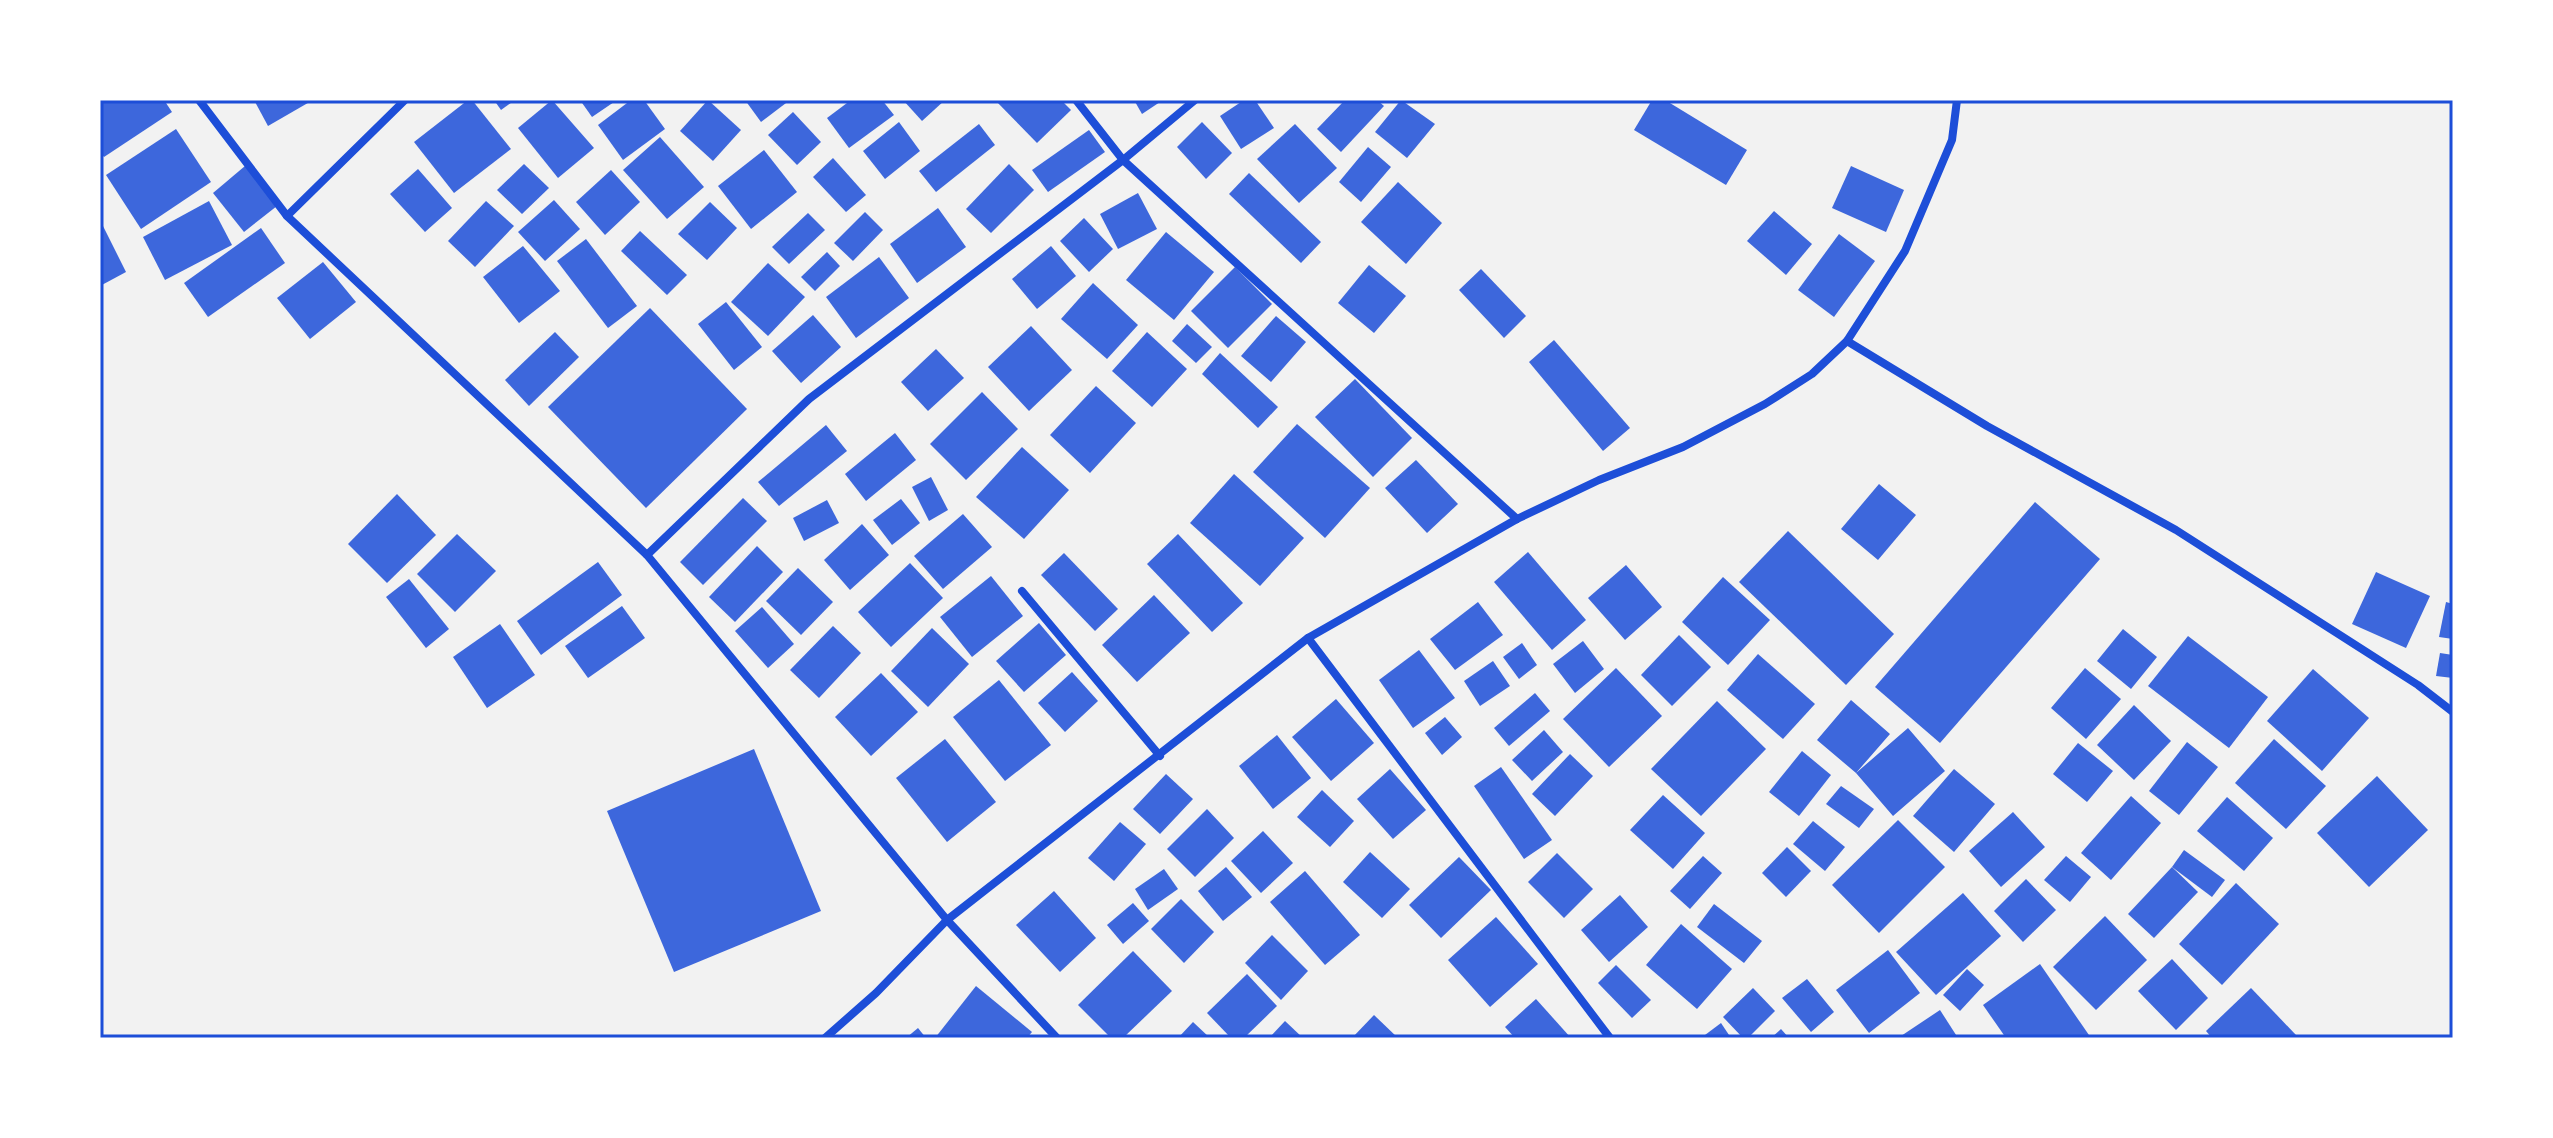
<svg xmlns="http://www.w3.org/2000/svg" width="2553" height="1138" font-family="Arial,sans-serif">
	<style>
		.building { fill: #3d67dc }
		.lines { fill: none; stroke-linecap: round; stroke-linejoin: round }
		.minor { stroke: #1d4ed8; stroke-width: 8 }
		.neatline { fill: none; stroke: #1d4ed8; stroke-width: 3 }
	</style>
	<rect width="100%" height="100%" fill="#f2f2f2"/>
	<g class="building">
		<polygon points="100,100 164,100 172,112 104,157 100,152"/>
		<polygon points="254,100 313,100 268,126"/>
		<polygon points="468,100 472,100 511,149 454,193 414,142"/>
		<polygon points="494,100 515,100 501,110"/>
		<polygon points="552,100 594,148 558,178 518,128"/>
		<polygon points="580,100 617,100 592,117"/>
		<polygon points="631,100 644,100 665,129 623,160 598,125"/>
		<polygon points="708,100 741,130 713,161 680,131"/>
		<polygon points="745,100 790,100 761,122"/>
		<polygon points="851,100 882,100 894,115 849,148 827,118"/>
		<polygon points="903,100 945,100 922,121"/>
		<polygon points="995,100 1061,100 1071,110 1037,143"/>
		<polygon points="1134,100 1163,100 1142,114"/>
		<polygon points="1244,100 1255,100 1274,128 1241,149 1220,116"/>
		<polygon points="1345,100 1377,100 1384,106 1341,152 1317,129"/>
		<polygon points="1401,100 1435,124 1407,158 1375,132"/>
		<polygon points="1652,100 1665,100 1747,150 1726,185 1634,130"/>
		<polygon points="793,112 821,142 797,165 768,135"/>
		<polygon points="899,122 920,151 885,179 863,151"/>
		<polygon points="1202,122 1232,153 1206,179 1177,147"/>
		<polygon points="979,124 995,145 936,192 919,171"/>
		<polygon points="1295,124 1337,168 1299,203 1257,159"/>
		<polygon points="176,129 211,182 141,229 106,175"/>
		<polygon points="1089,130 1105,152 1048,192 1032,170"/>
		<polygon points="660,137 704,187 667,219 623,170"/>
		<polygon points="1368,147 1391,167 1361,202 1339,182"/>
		<polygon points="764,150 797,192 751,229 718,186"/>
		<polygon points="833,158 866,195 846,212 813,177"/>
		<polygon points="524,164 549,188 522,214 497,190"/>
		<polygon points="1009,164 1034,190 991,233 966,209"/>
		<polygon points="245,166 277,206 244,232 213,193"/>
		<polygon points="1851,166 1904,190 1886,232 1832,208"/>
		<polygon points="418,169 452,208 425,232 390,194"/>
		<polygon points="611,170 640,202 605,235 576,202"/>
		<polygon points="1249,173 1321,242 1301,263 1229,194"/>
		<polygon points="1398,182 1442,223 1406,264 1361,222"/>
		<polygon points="1138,193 1157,229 1118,249 1100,214"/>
		<polygon points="554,200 580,229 545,261 518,232"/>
		<polygon points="209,201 232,245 165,280 143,237"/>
		<polygon points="486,201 514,226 475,267 448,241"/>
		<polygon points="710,202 737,228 707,260 678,234"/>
		<polygon points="938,208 966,247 917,283 890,244"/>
		<polygon points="1774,211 1812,244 1786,275 1747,241"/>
		<polygon points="865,212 883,230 853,261 834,243"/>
		<polygon points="808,213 825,230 789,264 772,247"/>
		<polygon points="1084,218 1113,249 1089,272 1060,241"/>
		<polygon points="100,220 126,272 100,286"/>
		<polygon points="261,228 285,263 208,317 184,283"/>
		<polygon points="640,231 687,275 667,295 621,251"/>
		<polygon points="1166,232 1214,272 1174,320 1126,280"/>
		<polygon points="1839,234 1875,261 1834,317 1798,290"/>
		<polygon points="586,239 637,306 608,328 557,261"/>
		<polygon points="523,246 560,291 519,323 483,277"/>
		<polygon points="1051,246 1076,276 1037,309 1012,279"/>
		<polygon points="827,252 840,266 815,291 801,277"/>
		<polygon points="879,257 909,298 856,338 826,297"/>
		<polygon points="323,262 356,302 310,339 277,298"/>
		<polygon points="768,263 805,297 768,336 731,302"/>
		<polygon points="1369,265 1406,296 1374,333 1338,303"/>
		<polygon points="1235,267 1272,304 1228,348 1191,311"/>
		<polygon points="1481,269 1526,316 1504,338 1459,290"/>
		<polygon points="1093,283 1138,325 1107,359 1061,319"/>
		<polygon points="726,302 762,347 734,370 698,324"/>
		<polygon points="650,308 747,409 646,508 548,407"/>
		<polygon points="813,315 841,347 801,383 772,351"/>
		<polygon points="1276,316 1306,342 1271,382 1241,356"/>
		<polygon points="1187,324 1212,347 1196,363 1172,341"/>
		<polygon points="1031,326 1072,370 1029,411 988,367"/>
		<polygon points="555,332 579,357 529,406 505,380"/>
		<polygon points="1147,332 1187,369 1152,407 1112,371"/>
		<polygon points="1554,340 1630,428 1603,451 1529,362"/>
		<polygon points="936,349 964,378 928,411 901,382"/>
		<polygon points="1220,353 1278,407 1258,428 1202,374"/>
		<polygon points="1355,379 1412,438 1373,477 1315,417"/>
		<polygon points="1096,386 1136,423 1090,473 1050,435"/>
		<polygon points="982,392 1018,429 966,480 930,444"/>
		<polygon points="1297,424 1370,488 1325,538 1253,472"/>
		<polygon points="826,425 847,451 779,506 758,482"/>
		<polygon points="895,433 916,460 866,501 845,474"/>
		<polygon points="1022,447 1069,490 1024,539 976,497"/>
		<polygon points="1416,460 1458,504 1427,533 1385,488"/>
		<polygon points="1234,474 1304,538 1260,586 1190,523"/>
		<polygon points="931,477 948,510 929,521 912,487"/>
		<polygon points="1879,484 1916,515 1878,560 1841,529"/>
		<polygon points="397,494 436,535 387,583 348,544"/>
		<polygon points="743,498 767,521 703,585 680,562"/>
		<polygon points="901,499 920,523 892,545 873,520"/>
		<polygon points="827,500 839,523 804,541 793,518"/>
		<polygon points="2035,502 2100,559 1940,743 1875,687"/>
		<polygon points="963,514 992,547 943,589 914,556"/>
		<polygon points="862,524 889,555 850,590 824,560"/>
		<polygon points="1788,531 1894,634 1846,685 1739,582"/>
		<polygon points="457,534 496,571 455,612 417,574"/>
		<polygon points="1178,534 1243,603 1212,632 1147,564"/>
		<polygon points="757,546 783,572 735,622 709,597"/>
		<polygon points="1528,552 1586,620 1552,650 1494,582"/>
		<polygon points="1064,553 1118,609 1095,631 1041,575"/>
		<polygon points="598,562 622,595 541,655 517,621"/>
		<polygon points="910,563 943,598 891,647 858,612"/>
		<polygon points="1626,565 1662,607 1625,640 1588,598"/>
		<polygon points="798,568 833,602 801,635 766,601"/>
		<polygon points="2376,572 2430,596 2406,648 2352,624"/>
		<polygon points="991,576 1023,616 972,657 940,617"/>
		<polygon points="1723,577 1770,620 1728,665 1682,622"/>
		<polygon points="409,579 449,629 426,648 386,597"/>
		<polygon points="1154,595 1190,633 1137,682 1102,645"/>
		<polygon points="1478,602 1503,635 1455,670 1430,639"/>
		<polygon points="2446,602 2453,604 2453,639 2439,637"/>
		<polygon points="622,606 645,638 588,678 565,646"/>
		<polygon points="762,607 794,644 768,668 735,631"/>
		<polygon points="1039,623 1066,655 1024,692 996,661"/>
		<polygon points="500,624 535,675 487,708 453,657"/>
		<polygon points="833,626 861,653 819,698 790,670"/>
		<polygon points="932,628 969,664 928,707 891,671"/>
		<polygon points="2123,629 2157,657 2131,689 2097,661"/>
		<polygon points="1679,635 1711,667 1672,706 1641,675"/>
		<polygon points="2188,636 2268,697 2229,748 2148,686"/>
		<polygon points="1583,641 1604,669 1575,693 1553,664"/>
		<polygon points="1522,643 1537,665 1519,679 1503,657"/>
		<polygon points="1419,650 1455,698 1413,728 1379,680"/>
		<polygon points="2440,653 2453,655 2453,678 2436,676"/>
		<polygon points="1758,654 1815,704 1783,739 1727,690"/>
		<polygon points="1493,661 1510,686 1480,706 1464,681"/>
		<polygon points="1616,668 1662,716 1609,767 1563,719"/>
		<polygon points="2085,668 2121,699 2086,739 2051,708"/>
		<polygon points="2313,669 2369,718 2322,771 2267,721"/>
		<polygon points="1072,672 1098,701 1065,732 1038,703"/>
		<polygon points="881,673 918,712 871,756 835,717"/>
		<polygon points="999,680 1051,745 1005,781 953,717"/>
		<polygon points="1535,693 1550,711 1509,746 1494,728"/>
		<polygon points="1336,699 1374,743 1331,781 1292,737"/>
		<polygon points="1851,700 1890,734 1856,773 1908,728 1945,771 1893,816 1856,773 1817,740"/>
		<polygon points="1717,701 1766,749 1701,816 1651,769"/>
		<polygon points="2134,705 2171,741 2134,780 2097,745"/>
		<polygon points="1445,717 1462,737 1442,755 1425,733"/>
		<polygon points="1544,730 1563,752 1532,781 1512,760"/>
		<polygon points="1277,735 1311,778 1273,809 1239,766"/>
		<polygon points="945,739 996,802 947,842 896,778"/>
		<polygon points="2274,739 2326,786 2286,829 2235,783"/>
		<polygon points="2187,742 2218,767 2179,815 2149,791"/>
		<polygon points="2078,743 2113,771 2087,802 2053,774"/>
		<polygon points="754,749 821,911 674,972 607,811"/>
		<polygon points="1802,751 1831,775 1799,816 1769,792"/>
		<polygon points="1570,754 1593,776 1555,816 1532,794"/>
		<polygon points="1501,767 1552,840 1524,859 1474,786"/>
		<polygon points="1390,769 1426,810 1393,839 1357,799"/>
		<polygon points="1954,769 1995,804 1954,852 1913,816"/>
		<polygon points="1166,774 1193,799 1160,834 1133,809"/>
		<polygon points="2377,776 2428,830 2369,887 2317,833"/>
		<polygon points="1841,786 1874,809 1859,828 1826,804"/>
		<polygon points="1322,790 1354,821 1330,847 1297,817"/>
		<polygon points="1663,795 1705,833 1673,869 1630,830"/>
		<polygon points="2131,796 2161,823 2111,880 2081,853"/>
		<polygon points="2227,797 2273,838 2244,871 2197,831"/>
		<polygon points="1207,809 1234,838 1195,877 1167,849"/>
		<polygon points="2013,812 2045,847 2001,887 1969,851"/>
		<polygon points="1898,820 1945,867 1879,933 1832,885"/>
		<polygon points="1813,821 1845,847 1825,871 1793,844"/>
		<polygon points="1120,822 1146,844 1114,881 1088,858"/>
		<polygon points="1263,831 1293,863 1261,893 1231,861"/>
		<polygon points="1787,847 1811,871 1786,897 1762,873"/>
		<polygon points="2184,850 2225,880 2212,897 2172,867"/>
		<polygon points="1370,852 1410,889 1382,918 1343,882"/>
		<polygon points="1557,853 1593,889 1564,918 1528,882"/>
		<polygon points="1703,856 1722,873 1690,909 1670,891"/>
		<polygon points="2066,856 2091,877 2070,902 2044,880"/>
		<polygon points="1459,857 1491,890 1441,938 1409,905"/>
		<polygon points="1226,867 1252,897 1223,921 1198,891"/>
		<polygon points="2172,867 2198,892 2154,938 2128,914"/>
		<polygon points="1164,869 1178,889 1148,910 1135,889"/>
		<polygon points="1305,871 1360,935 1325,965 1270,902"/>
		<polygon points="2026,879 2056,910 2023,942 1994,911"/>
		<polygon points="2236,883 2279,924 2222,985 2179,944"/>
		<polygon points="1054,891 1096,938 1060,972 1016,925"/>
		<polygon points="1963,893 2001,936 1936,995 1896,952"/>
		<polygon points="1620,895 1648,927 1609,962 1581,930"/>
		<polygon points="1181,899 1214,932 1184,963 1151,929"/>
		<polygon points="1133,903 1149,921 1123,944 1107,925"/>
		<polygon points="1714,904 1762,941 1744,963 1697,927"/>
		<polygon points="2105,916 2147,960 2096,1010 2053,967"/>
		<polygon points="1496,917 1538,964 1490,1007 1448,960"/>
		<polygon points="1681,924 1732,969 1697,1009 1646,965"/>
		<polygon points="1272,935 1308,971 1281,1000 1245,963"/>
		<polygon points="1888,950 1920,993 1869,1033 1836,990"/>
		<polygon points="1133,951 1172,991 1123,1038 1111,1038 1078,1005"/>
		<polygon points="2172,959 2208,998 2176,1030 2138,991"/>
		<polygon points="2040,964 2091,1038 2006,1038 1983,1005"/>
		<polygon points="1616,965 1651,1000 1632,1018 1598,983"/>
		<polygon points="1967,969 1984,985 1960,1011 1943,995"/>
		<polygon points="1247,974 1277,1006 1244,1038 1231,1038 1207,1013"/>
		<polygon points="1807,979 1834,1012 1811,1032 1782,998"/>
		<polygon points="976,986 1032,1032 1027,1038 935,1038"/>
		<polygon points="1753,988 1775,1011 1748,1038 1743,1038 1723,1017"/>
		<polygon points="2251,988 2296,1035 2293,1038 2212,1038 2206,1031"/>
		<polygon points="1536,999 1571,1038 1515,1038 1505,1027"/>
		<polygon points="1940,1010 1958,1038 1902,1038 1901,1036"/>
		<polygon points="1374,1015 1398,1038 1352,1038"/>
		<polygon points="1285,1021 1303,1038 1269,1038"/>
		<polygon points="1193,1022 1210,1038 1178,1038"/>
		<polygon points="1721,1023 1731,1038 1701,1038"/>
		<polygon points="918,1028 926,1038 906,1038"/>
		<polygon points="1781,1029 1789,1038 1771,1038"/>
	</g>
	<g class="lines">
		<g class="minor">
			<polyline points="199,100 287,216 647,555 947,920 1057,1038"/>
			<polyline points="1076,100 1123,160 1517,519"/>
			<polyline points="287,216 405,100"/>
			<polyline points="1847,341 1987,426 2176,530 2418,685 2453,712"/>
			<polyline points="647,555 809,399 1123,160 1195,100"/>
			<polyline points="1022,591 1160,756"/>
			<polyline points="1308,638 1610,1038"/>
			<polyline points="825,1038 876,993 947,920 1308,638 1517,519 1599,480 1683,447 1765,404 1812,374 1847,341 1905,251 1952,140 1957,100"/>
		</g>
	</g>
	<rect width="2553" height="1138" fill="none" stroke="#ffffff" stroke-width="204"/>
	<rect x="102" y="102" width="2349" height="934" class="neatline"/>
</svg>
